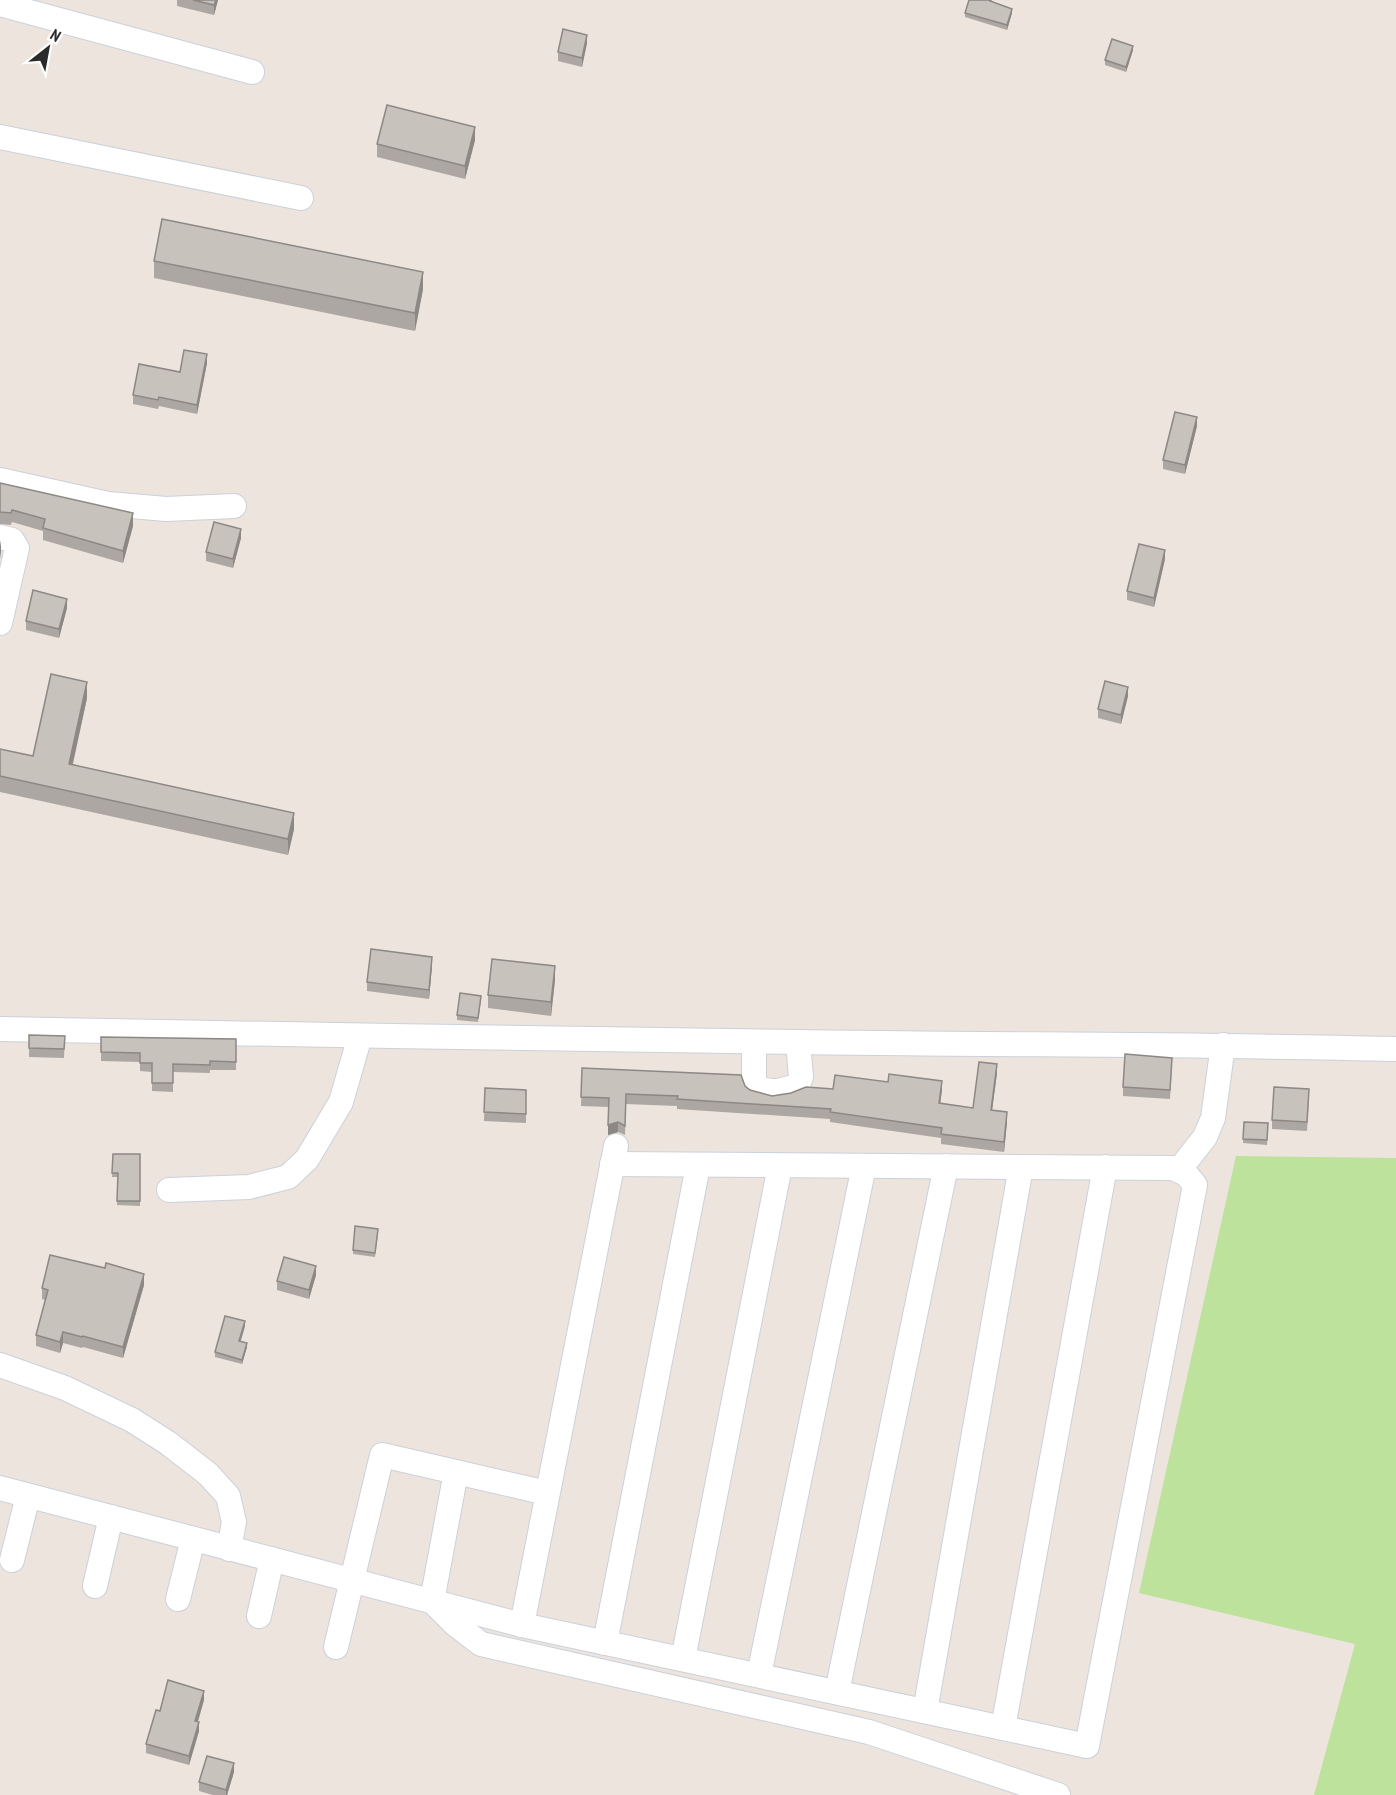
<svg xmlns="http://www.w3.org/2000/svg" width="1396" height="1795" font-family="'PT Sans Narrow',sans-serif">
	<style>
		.green { fill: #bde29b }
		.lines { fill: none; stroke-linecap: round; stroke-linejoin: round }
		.minor-casing { stroke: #cbd1dc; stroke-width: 26 }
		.minor { stroke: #fff; stroke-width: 24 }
		.wall { fill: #aca7a2 }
		.shaded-wall { fill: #8c8884 }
		.building { fill: #c8c2bc; stroke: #8c8884; stroke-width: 1.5 }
	</style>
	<rect width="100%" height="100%" fill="#ece4dd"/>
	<polygon class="green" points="1236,1156 1396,1158 1396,1795 1314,1795 1355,1644 1139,1593"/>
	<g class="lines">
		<defs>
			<g id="minor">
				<polyline points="0,4 252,72"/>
				<polyline points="0,137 301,198"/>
				<polyline points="0,480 108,504 166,509 234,506"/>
				<polyline points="0,537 12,540 17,548 0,623"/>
				<path d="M 0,1029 C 267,1034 533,1039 800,1042 C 998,1045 1197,1044 1396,1049"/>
				<path d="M 754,1042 L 754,1078 L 756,1087 C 771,1094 783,1091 798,1085 L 801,1077 L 798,1042"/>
				<polyline points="1179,1170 1205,1137 1213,1118 1223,1045"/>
				<polyline points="169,1190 249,1187 288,1177 307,1159 341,1102 360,1036"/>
				<polyline points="0,1365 65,1388 132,1420 168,1443 208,1474 228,1496 234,1522 229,1549"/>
				<polyline points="456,1472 432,1601 455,1624 481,1644 869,1732 1058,1795"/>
				<polyline points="0,1488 522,1625 1087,1746 1195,1185 1186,1174 1173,1168 612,1164"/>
				<polyline points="12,1560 28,1496"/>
				<polyline points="95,1586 111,1517"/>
				<polyline points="178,1599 193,1539"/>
				<polyline points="259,1616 272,1559"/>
				<polyline points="522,1625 616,1146"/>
				<polyline points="605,1643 698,1166"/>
				<polyline points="336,1647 382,1455 547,1493"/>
				<polyline points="683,1659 780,1166"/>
				<polyline points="759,1675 864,1166"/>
				<polyline points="837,1692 946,1166"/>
				<polyline points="925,1711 1021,1167"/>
				<polyline points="1003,1728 1105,1167"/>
			</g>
		</defs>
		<use href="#minor" class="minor-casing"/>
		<use href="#minor" class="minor"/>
	</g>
	<g class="wall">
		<polygon points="177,0 218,0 214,15 177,6"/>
		<polygon points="991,0 991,2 1012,13 1007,30 965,17 965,13"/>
		<polygon points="587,43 582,67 558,61 558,52"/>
		<polygon points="1133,50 1126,72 1105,65 1105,60"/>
		<polygon points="475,140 465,179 377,157 377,144"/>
		<polygon points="154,261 423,289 415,331 154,278"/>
		<polygon points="207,363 197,414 159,406 158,409 133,404 133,395 180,372"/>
		<polygon points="1197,426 1185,474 1163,469 1163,460"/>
		<polygon points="0,483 133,526 123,563 43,540 43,531 12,522 11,525 0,524"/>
		<polygon points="241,538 233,568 206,561 206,552"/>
		<polygon points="1165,559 1154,607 1127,600 1127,591"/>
		<polygon points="67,608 59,638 26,630 26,621"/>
		<polygon points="1128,696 1121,724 1098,718 1098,709"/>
		<polygon points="87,698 73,764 294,829 288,855 0,792 0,749 33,756"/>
		<polygon points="432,966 429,999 367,991 367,982"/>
		<polygon points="555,980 551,1016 488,1008 488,995"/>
		<polygon points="481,1000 478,1022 457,1020 457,1015"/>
		<polygon points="29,1035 65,1036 64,1058 29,1057"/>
		<polygon points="101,1037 236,1039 236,1070 210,1070 210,1073 173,1072 173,1092 152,1091 152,1072 140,1071 140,1062 101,1061"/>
		<polygon points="1172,1066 1170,1099 1123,1096 1123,1087"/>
		<polygon points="582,1068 745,1086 750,1090 772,1096 833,1089 942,1090 940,1103 973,1108 997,1073 992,1110 1007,1122 1004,1152 941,1144 941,1138 830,1122 830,1119 677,1109 677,1106 626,1104 625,1135 618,1132 608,1135 609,1107 581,1106"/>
		<polygon points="485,1088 526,1090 526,1123 484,1121"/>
		<polygon points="1309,1098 1307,1131 1272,1129 1272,1120"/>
		<polygon points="1244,1122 1268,1123 1267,1145 1243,1143"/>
		<polygon points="113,1154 140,1154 140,1206 117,1205 118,1177 112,1177"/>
		<polygon points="378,1234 375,1257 353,1254 353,1250"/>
		<polygon points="316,1275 309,1299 277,1290 277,1281"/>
		<polygon points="144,1285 123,1358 83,1347 82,1348 63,1343 60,1353 36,1346 36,1335 45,1300 42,1299 42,1288"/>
		<polygon points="245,1326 241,1341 247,1347 242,1364 215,1357 215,1352"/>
		<polygon points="204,1700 198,1722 199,1731 189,1765 146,1753 146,1744 160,1711"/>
		<polygon points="234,1772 227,1795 213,1795 199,1791 199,1782"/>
	</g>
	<g class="shaded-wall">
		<polygon points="216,0 218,0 214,15 214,5"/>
		<polygon points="1012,9 1012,13 1007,30 1007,25"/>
		<polygon points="587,35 587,43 582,67 582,58"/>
		<polygon points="1133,46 1133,50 1126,72 1126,67"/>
		<polygon points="475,127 475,140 465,179 465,166"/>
		<polygon points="423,272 423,289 415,331 415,313"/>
		<polygon points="207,354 207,363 197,414 197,405"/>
		<polygon points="1197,417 1197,426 1185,474 1185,465"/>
		<polygon points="133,513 133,526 123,563 123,551"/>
		<polygon points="241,529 241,538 233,568 233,559"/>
		<polygon points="1,540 1,552 0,559 0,546"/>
		<polygon points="1165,550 1165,559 1154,607 1154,598"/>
		<polygon points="67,599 67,608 59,638 59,629"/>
		<polygon points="87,682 87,698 69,780 69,764"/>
		<polygon points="1128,687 1128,696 1121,724 1121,715"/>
		<polygon points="294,813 294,829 288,855 288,839"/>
		<polygon points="432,957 432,966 429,999 429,990"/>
		<polygon points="555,966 555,980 551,1016 551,1002"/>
		<polygon points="997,1064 997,1073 991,1119 991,1110"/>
		<polygon points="942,1081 942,1090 939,1113 939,1103"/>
		<polygon points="1007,1112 1007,1122 1004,1152 1004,1142"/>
		<polygon points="618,1122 618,1132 608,1135 608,1125"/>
		<polygon points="316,1266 316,1275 309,1299 309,1290"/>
		<polygon points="144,1274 144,1285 123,1358 123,1347"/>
		<polygon points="245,1321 245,1326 239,1345 239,1341"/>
		<polygon points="63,1332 63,1343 60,1353 60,1342"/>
		<polygon points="247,1343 247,1347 242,1364 242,1360"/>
		<polygon points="204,1691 204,1700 195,1730 195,1721"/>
		<polygon points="199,1722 199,1731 189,1765 189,1756"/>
		<polygon points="234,1763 234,1772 227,1795 226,1795 226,1790"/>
	</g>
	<g class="building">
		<polygon points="193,0 216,0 214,5"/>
		<polygon points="969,0 991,0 990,1 1012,9 1007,25 965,13"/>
		<polygon points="563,29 587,35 582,58 558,52"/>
		<polygon points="1112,39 1133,46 1126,67 1105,60"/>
		<polygon points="387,105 475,127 465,166 377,144"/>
		<polygon points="162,219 423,272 415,313 154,261"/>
		<polygon points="184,350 207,354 197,405 159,397 158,400 133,395 139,364 180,372"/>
		<polygon points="1175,412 1197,417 1185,465 1163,460"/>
		<polygon points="0,483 133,513 123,551 43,528 45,519 12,510 11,513 0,512"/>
		<polygon points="214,522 241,529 233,559 206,552"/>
		<polygon points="1139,544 1165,550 1154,598 1127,591"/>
		<polygon points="33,590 67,599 59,629 26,621"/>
		<polygon points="51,674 87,682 69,764 294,813 288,839 0,776 0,749 33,756"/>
		<polygon points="1105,681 1128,687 1121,715 1098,709"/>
		<polygon points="371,949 432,957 429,990 367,982"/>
		<polygon points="492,959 555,966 551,1002 488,995"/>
		<polygon points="460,993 481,996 478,1018 457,1015"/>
		<polygon points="29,1035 65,1036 64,1049 29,1048"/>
		<polygon points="101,1037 236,1039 236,1062 210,1061 210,1065 173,1064 173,1083 152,1083 152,1063 140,1063 140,1053 101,1052"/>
		<polygon points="1125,1054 1172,1058 1170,1090 1123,1087"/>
		<polygon points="979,1062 997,1064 991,1110 1007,1112 1004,1142 941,1134 942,1128 830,1112 831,1109 677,1099 678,1096 626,1094 625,1126 618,1122 608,1125 609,1098 581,1097 582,1068 741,1075 745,1086 750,1090 772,1096 791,1093 806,1087 833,1089 835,1075 888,1082 889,1074 942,1081 939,1103 973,1108"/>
		<polygon points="1274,1087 1309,1089 1307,1122 1272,1120"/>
		<polygon points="485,1088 526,1090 526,1114 484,1112"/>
		<polygon points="1244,1122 1268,1123 1267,1140 1243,1139"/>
		<polygon points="113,1154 140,1154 140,1201 117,1201 118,1173 112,1173"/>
		<polygon points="355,1226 378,1229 375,1253 353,1250"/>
		<polygon points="50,1255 105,1268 106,1263 144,1274 123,1347 83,1336 82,1337 63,1332 60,1342 36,1335 48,1290 42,1288"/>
		<polygon points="284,1257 316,1266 309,1290 277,1281"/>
		<polygon points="225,1316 245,1321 239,1341 247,1343 242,1360 215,1352"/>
		<polygon points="168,1680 204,1691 195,1721 199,1722 189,1756 146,1744 156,1710 160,1711"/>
		<polygon points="207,1756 234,1763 226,1790 199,1782"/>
	</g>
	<g transform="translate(48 48) rotate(31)" stroke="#ffffff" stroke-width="4.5" paint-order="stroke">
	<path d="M0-4.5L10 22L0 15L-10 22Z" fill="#2b2b2b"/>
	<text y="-9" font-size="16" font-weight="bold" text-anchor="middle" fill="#2b2b2b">N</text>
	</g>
</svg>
